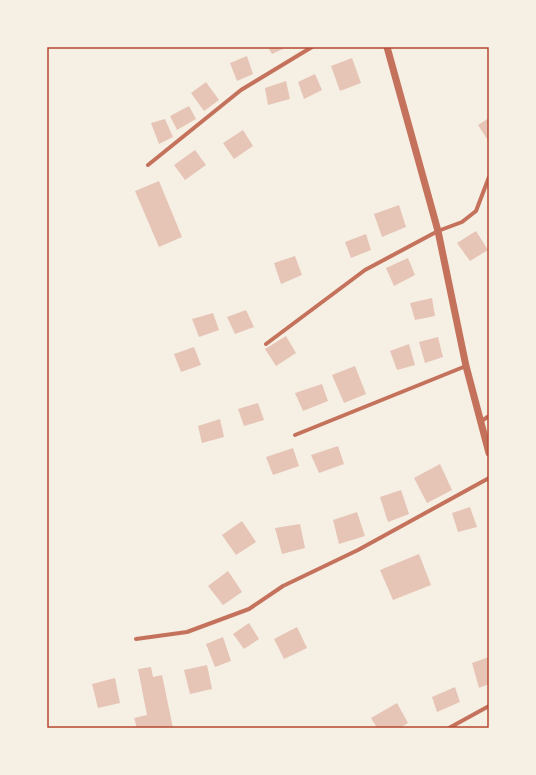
<svg xmlns="http://www.w3.org/2000/svg" width="536" height="775" font-family="'Open Sans',sans-serif">
	<style>
		.building { fill: #e6c5b7 }
		.lines { fill: none; stroke-linecap: round; stroke-linejoin: round }
		.minor { stroke: #c5725c; stroke-width: 4 }
		.tertiary { stroke: #c5725c; stroke-width: 7 }
		.neatline { fill: none; stroke: #b5482f; stroke-width: 1.5 }
	</style>
	<rect width="100%" height="100%" fill="#f6efe4"/>
	<g class="building">
		<polygon points="268,47 287,47 272,54"/>
		<polygon points="247,56 253,74 237,81 230,63"/>
		<polygon points="352,58 361,83 340,91 331,66"/>
		<polygon points="315,74 322,90 304,99 298,82"/>
		<polygon points="286,81 290,99 268,105 265,88"/>
		<polygon points="206,82 219,100 204,111 191,93"/>
		<polygon points="189,106 196,119 177,130 170,116"/>
		<polygon points="489,118 489,142 478,125"/>
		<polygon points="165,119 173,137 159,144 151,123"/>
		<polygon points="243,130 253,146 234,159 223,143"/>
		<polygon points="195,150 206,165 185,180 174,165"/>
		<polygon points="159,181 182,237 159,247 135,191"/>
		<polygon points="399,205 406,227 382,237 374,214"/>
		<polygon points="476,231 488,250 470,261 457,243"/>
		<polygon points="366,234 371,250 351,258 345,242"/>
		<polygon points="295,256 302,275 281,284 274,263"/>
		<polygon points="408,258 415,275 394,286 386,268"/>
		<polygon points="432,298 435,316 415,320 410,303"/>
		<polygon points="246,310 254,327 235,334 227,317"/>
		<polygon points="213,313 219,330 199,337 192,319"/>
		<polygon points="286,336 296,353 276,366 265,349"/>
		<polygon points="438,337 443,357 425,363 419,342"/>
		<polygon points="409,344 415,365 397,370 390,351"/>
		<polygon points="194,347 201,365 181,372 174,354"/>
		<polygon points="355,366 366,394 344,403 332,375"/>
		<polygon points="322,384 328,401 303,411 295,393"/>
		<polygon points="258,403 264,420 244,426 238,409"/>
		<polygon points="220,419 224,437 202,443 198,426"/>
		<polygon points="338,446 344,464 319,473 311,455"/>
		<polygon points="293,448 299,466 273,475 266,457"/>
		<polygon points="440,464 452,490 427,503 414,478"/>
		<polygon points="401,490 409,514 388,522 380,497"/>
		<polygon points="470,507 477,527 458,532 452,513"/>
		<polygon points="357,512 365,536 339,544 333,520"/>
		<polygon points="242,521 256,542 236,555 222,535"/>
		<polygon points="300,524 305,548 282,554 275,528"/>
		<polygon points="419,554 431,585 393,600 380,570"/>
		<polygon points="228,571 242,592 223,605 208,586"/>
		<polygon points="249,623 259,639 244,649 233,634"/>
		<polygon points="297,627 307,648 284,659 274,639"/>
		<polygon points="223,637 231,661 215,667 206,644"/>
		<polygon points="489,657 489,684 479,688 472,663"/>
		<polygon points="207,665 212,689 190,694 184,670"/>
		<polygon points="151,667 153,677 162,675 173,728 137,728 134,718 147,715 138,669"/>
		<polygon points="115,678 120,703 98,708 92,684"/>
		<polygon points="455,687 460,702 437,712 432,697"/>
		<polygon points="397,703 408,723 400,728 377,728 371,718"/>
	</g>
	<g class="lines">
		<g class="minor">
			<polyline points="148,165 241,90 312,47"/>
			<polyline points="266,344 365,270 438,231 462,222 476,211 489,177"/>
			<polyline points="480,422 489,416"/>
			<polyline points="295,435 466,366"/>
			<polyline points="136,639 187,632 249,609 283,586 358,550 489,478"/>
			<polyline points="449,728 489,706"/>
		</g>
		<polyline class="tertiary" points="387,47 438,231 466,366 489,453"/>
	</g>
	<rect width="536" height="775" fill="none" stroke="#f6efe4" stroke-width="96"/>
	<rect x="48" y="48" width="440" height="679" class="neatline"/>
</svg>
